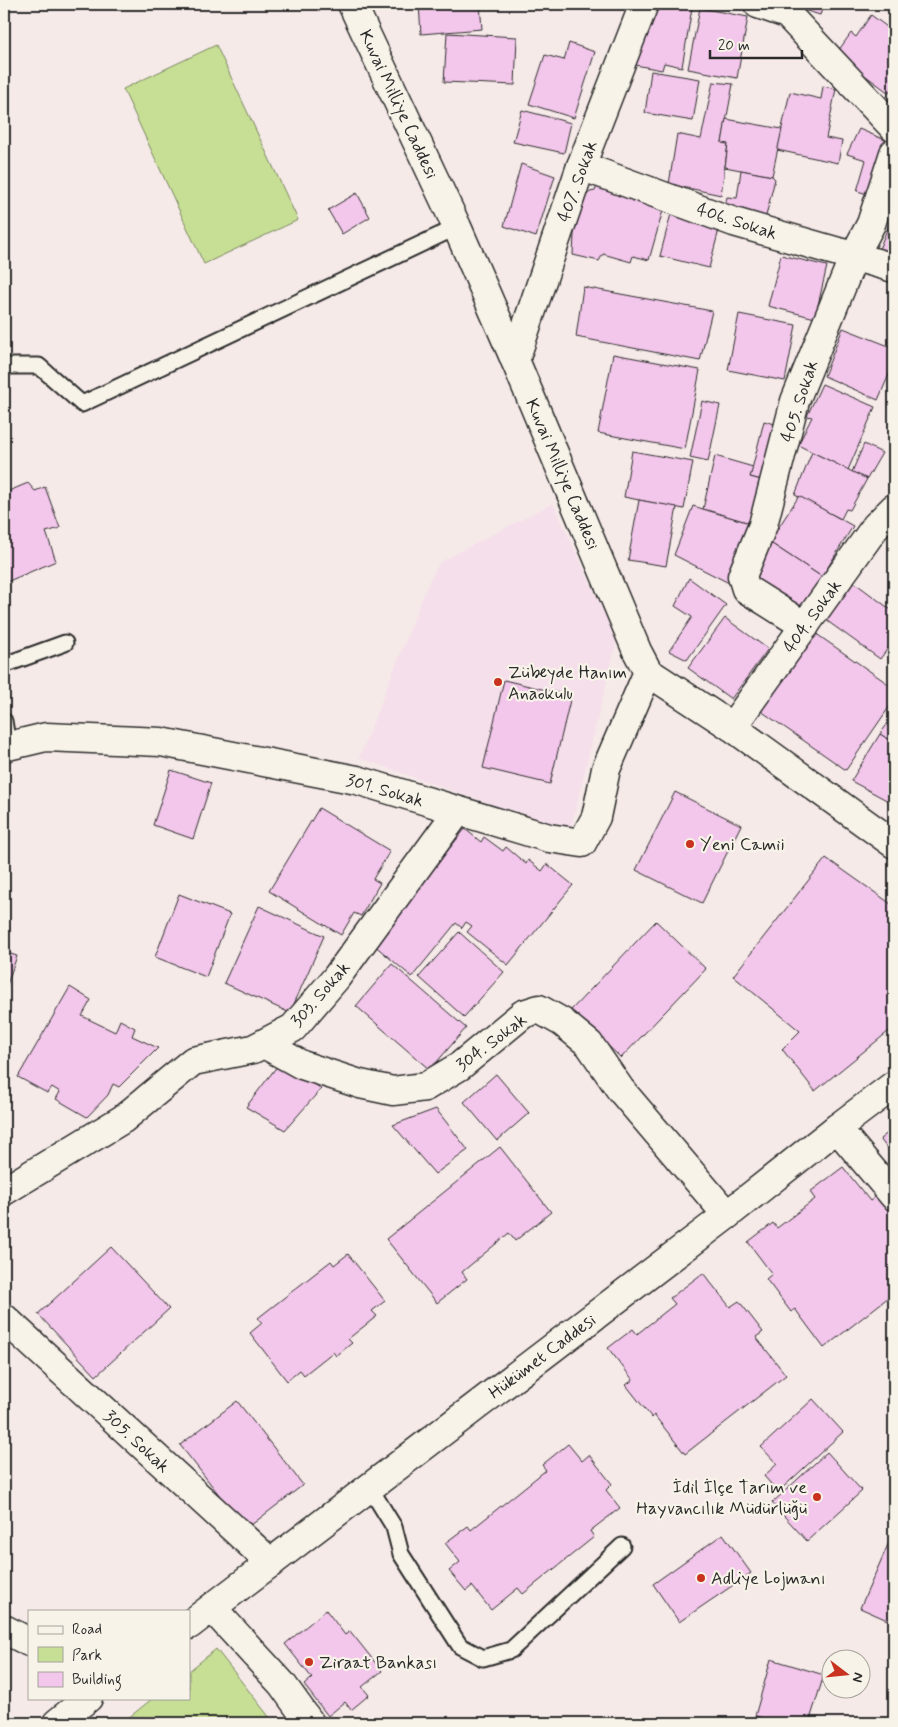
<svg xmlns="http://www.w3.org/2000/svg" width="898" height="1727" font-family="Mynerve,sans-serif">
	<style>
		.built { fill: #f5dfea }
		.green { fill: #c7df95; stroke: #798560 }
		.building { fill: #f3c6eb; stroke: #2b2b2b }
		.lines { fill: none; stroke-linecap: round; stroke-linejoin: round }
		.lane-casing { stroke: #2b2b2b; stroke-width: 19 }
		.street-casing { stroke: #2b2b2b; stroke-width: 31 }
		.secondary-casing { stroke: #2b2b2b; stroke-width: 31 }
		.lane { stroke: #f7f3e8; stroke-width: 15 }
		.street { stroke: #f7f3e8; stroke-width: 28 }
		.secondary { stroke: #f7f3e8; stroke-width: 28 }
		.poi-dot { fill: #c8321e; stroke: #f7f3e8; stroke-width: 2 }
		.labels { text-anchor: middle; stroke-width: 4.5; stroke-linejoin: round; paint-order: stroke }
		.street-label { font-size: 18px; fill: #2b2b2b; stroke: #f7f3e8 }
		.poi-label { font-size: 18px; fill: #2b2b2b; stroke: #f7f3e8; text-anchor: start }
	</style>
	<rect width="100%" height="100%" fill="#f6eae9"/>
	<filter id="ink" filterUnits="userSpaceOnUse"><feTurbulence type="fractalNoise" baseFrequency=".02" numOctaves="2"/><feDisplacementMap in="SourceGraphic" scale="10" xChannelSelector="R" yChannelSelector="G"/><feConvolveMatrix kernelMatrix="1 2 1 2 8 2 1 2 1" color-interpolation-filters="sRGB"/></filter>
	<g filter="url(#ink)">
		<polygon class="built" points="553,503 617,640 570,832 359,758 429,581 440,562"/>
		<g class="green">
			<polygon points="216,45 298,220 204,264 123,89"/>
			<polygon points="216,1649 274,1723 130,1723 127,1719 153,1698 189,1698 189,1671"/>
		</g>
		<g class="building">
			<polygon points="419,4 480,4 482,29 421,34"/>
			<polygon points="655,4 677,4 677,5 692,8 682,67 664,63 662,70 630,64 644,25 651,26"/>
			<polygon points="784,4 824,4 820,15"/>
			<polygon points="700,8 748,17 737,78 688,69"/>
			<polygon points="871,15 894,32 894,85 889,93 836,54 851,33 856,37"/>
			<polygon points="447,33 517,37 515,85 444,82"/>
			<polygon points="569,43 595,52 574,118 529,104 545,55 564,60"/>
			<polygon points="651,71 700,79 693,121 645,113"/>
			<polygon points="713,82 733,84 722,143 728,144 721,195 669,184 677,134 701,139"/>
			<polygon points="823,86 836,89 826,138 842,141 838,163 777,150 790,92 821,99"/>
			<polygon points="522,110 571,123 564,153 513,142"/>
			<polygon points="726,119 782,129 772,176 725,167 728,144 722,143"/>
			<polygon points="859,129 890,142 875,196 857,191 866,160 847,154"/>
			<polygon points="521,164 555,176 536,237 504,226"/>
			<polygon points="741,170 772,176 775,179 764,224 723,212 727,197 737,198"/>
			<polygon points="597,186 664,207 649,260 633,256 631,262 603,254 599,261 573,255 574,234 584,198 590,192 595,191"/>
			<polygon points="357,193 370,217 342,234 328,210"/>
			<polygon points="672,210 721,222 709,268 660,256"/>
			<polygon points="894,213 894,255 879,249"/>
			<polygon points="781,255 827,266 815,318 768,306"/>
			<polygon points="583,287 712,311 700,361 576,337"/>
			<polygon points="739,314 796,325 785,381 728,370"/>
			<polygon points="843,328 894,348 894,363 878,400 824,376"/>
			<polygon points="613,354 700,370 685,449 598,433"/>
			<polygon points="822,384 875,407 848,470 798,445 812,417 807,416"/>
			<polygon points="702,401 720,405 708,462 690,458"/>
			<polygon points="764,421 782,426 769,482 750,477"/>
			<polygon points="864,444 882,453 867,479 852,472"/>
			<polygon points="632,451 693,462 684,509 624,497"/>
			<polygon points="812,452 867,479 850,510 846,509 841,519 795,495"/>
			<polygon points="715,456 753,467 750,477 769,482 753,524 703,509"/>
			<polygon points="28,483 35,491 45,487 60,528 46,532 56,561 4,583 4,493"/>
			<polygon points="799,496 853,526 822,577 769,542"/>
			<polygon points="639,500 677,507 666,566 628,560"/>
			<polygon points="693,506 753,524 729,583 674,555"/>
			<polygon points="769,542 822,577 800,611 747,576"/>
			<polygon points="689,578 726,605 687,660 669,651 692,617 675,606"/>
			<polygon points="851,580 894,612 894,640 880,659 823,618"/>
			<polygon points="725,618 768,649 731,699 688,668"/>
			<polygon points="815,633 894,688 894,700 846,770 761,711"/>
			<polygon points="504,680 571,696 550,784 483,768"/>
			<polygon points="894,715 894,743 880,734"/>
			<polygon points="880,734 894,743 894,804 851,781"/>
			<polygon points="171,770 211,783 193,839 153,825"/>
			<polygon points="675,792 741,825 702,903 636,870"/>
			<polygon points="319,808 390,851 373,879 380,883 361,916 354,913 341,935 269,891"/>
			<polygon points="465,829 481,842 484,837 503,851 506,847 526,864 528,860 542,871 547,864 573,885 508,965 467,932 472,926 466,922 462,928 456,923 412,977 373,944"/>
			<polygon points="826,858 894,906 894,1027 815,1091 782,1049 800,1031 733,976"/>
			<polygon points="179,894 230,914 206,977 155,957"/>
			<polygon points="259,906 324,936 290,1013 224,983"/>
			<polygon points="656,921 706,969 621,1058 571,1010"/>
			<polygon points="459,932 504,972 464,1017 419,977"/>
			<polygon points="4,952 17,956 4,993"/>
			<polygon points="392,964 466,1028 430,1070 356,1006"/>
			<polygon points="70,987 91,1000 82,1016 115,1032 120,1020 135,1028 132,1036 158,1048 119,1087 113,1084 108,1095 87,1117 56,1099 60,1092 52,1087 47,1093 18,1077"/>
			<polygon points="278,1065 306,1077 321,1089 285,1130 246,1107"/>
			<polygon points="496,1074 529,1113 497,1141 464,1102"/>
			<polygon points="436,1109 468,1150 435,1174 393,1125"/>
			<polygon points="894,1128 894,1157 880,1139"/>
			<polygon points="500,1147 551,1212 515,1241 509,1233 462,1272 467,1279 437,1303 386,1239"/>
			<polygon points="843,1167 870,1201 878,1195 894,1215 894,1293 824,1348 795,1309 791,1312 766,1279 772,1274 748,1242 773,1223 777,1228 815,1199 810,1192"/>
			<polygon points="111,1247 169,1309 96,1376 38,1314"/>
			<polygon points="348,1254 385,1301 372,1311 377,1316 348,1339 352,1343 336,1356 333,1352 304,1375 300,1370 287,1381 250,1333 262,1323 258,1318 331,1261 334,1265"/>
			<polygon points="703,1273 730,1307 739,1301 763,1332 756,1337 786,1375 685,1454 654,1415 652,1418 626,1385 633,1380 608,1348 633,1329 637,1334 675,1304 670,1298"/>
			<polygon points="813,1399 843,1432 778,1492 764,1476 777,1464 761,1447"/>
			<polygon points="237,1401 303,1485 246,1529 180,1445"/>
			<polygon points="568,1444 582,1461 589,1455 612,1484 606,1490 620,1508 590,1531 594,1537 523,1594 518,1588 491,1610 472,1586 466,1591 449,1571 460,1562 445,1543 468,1526 471,1530 546,1470 542,1465"/>
			<polygon points="827,1452 862,1491 807,1541 772,1503"/>
			<polygon points="894,1531 894,1623 860,1608"/>
			<polygon points="723,1534 751,1573 679,1622 653,1584"/>
			<polygon points="326,1610 345,1635 350,1631 382,1671 362,1687 369,1695 351,1710 345,1702 328,1716 304,1685 312,1678 285,1644"/>
			<polygon points="771,1659 824,1675 809,1723 781,1723 755,1716"/>
			<polygon points="755,1716 781,1723 753,1723"/>
		</g>
		<g class="lines">
			<defs>
				<g id="lane">
					<polyline points="4,366 39,366 82,404 457,227"/>
					<polyline points="4,665 65,643"/>
					<polyline points="4,721 8,745"/>
					<polyline points="370,1488 394,1527 401,1554 460,1646 483,1658 511,1650 622,1546"/>
				</g>
				<g id="street">
					<polyline points="758,4 787,14 894,128"/>
					<polyline points="581,166 734,222 894,268"/>
					<polyline points="515,360 581,166 644,4"/>
					<polyline points="805,626 746,589 742,576 763,525 795,401 854,256 871,224 894,153"/>
					<polyline points="732,727 876,526 894,508"/>
					<polyline points="4,747 46,737 161,742 357,780 549,838 582,843 596,817 606,769 648,672"/>
					<polyline points="264,1044 302,1065 360,1084 393,1091 425,1087 460,1066 523,1014 539,1009 562,1022 589,1044 620,1089 727,1215"/>
					<polyline points="837,1128 894,1196"/>
					<polyline points="4,1191 123,1119 193,1061 253,1049 293,1028 336,978 458,811"/>
					<polyline points="4,1318 271,1563"/>
					<polyline points="4,1629 29,1642"/>
				</g>
				<g id="secondary">
					<polyline points="352,4 457,227 515,360 637,651 648,672 732,727 894,844"/>
					<polyline points="212,1608 282,1684 310,1723"/>
					<polyline points="189,1625 727,1215 837,1128 894,1085"/>
					<polyline points="57,1723 88,1698"/>
				</g>
			</defs>
			<use href="#lane" class="lane-casing"/>
			<use href="#street" class="street-casing"/>
			<use href="#secondary" class="secondary-casing"/>
			<use href="#lane" class="lane"/>
			<use href="#street" class="street"/>
			<use href="#secondary" class="secondary"/>
		</g>
	</g>
	<g class="poi-dot">
		<circle cx="498" cy="682" r="5"/>
		<circle cx="690" cy="844" r="5"/>
		<circle cx="817" cy="1497" r="5"/>
		<circle cx="701" cy="1578" r="5"/>
		<circle cx="309" cy="1662" r="5"/>
	</g>
	<g class="labels">
		<g class="street-label">
			<text transform="translate(399 104) rotate(65)" y="6">Kuvai Milliye Caddesi</text>
			<text transform="translate(577 181) rotate(-70)" y="6">407. Sokak</text>
			<text transform="translate(737 221) rotate(18)" y="6">406. Sokak</text>
			<text transform="translate(799 401) rotate(-72)" y="6">405. Sokak</text>
			<text transform="translate(563 474) rotate(67)" y="6">Kuvai Milliye Caddesi</text>
			<text transform="translate(812 616) rotate(-54)" y="6">404. Sokak</text>
			<text transform="translate(385 790) rotate(16)" y="6">301. Sokak</text>
			<text transform="translate(320 994) rotate(-49)" y="6">303. Sokak</text>
			<text transform="translate(491 1042) rotate(-37)" y="6">304. Sokak</text>
			<text transform="translate(542 1356) rotate(-37)" y="6">Hükümet Caddesi</text>
			<text transform="translate(137 1441) rotate(43)" y="6">305. Sokak</text>
		</g>
		<g class="poi-label">
			<text x="508" y="678">Zübeyde Hanım<tspan x="508" dy="21">Anaokulu</tspan></text>
			<text x="700" y="850">Yeni Camii</text>
			<text x="807" y="1493" text-anchor="end">İdil İlçe Tarım ve<tspan x="807" dy="21">Hayvancılık Müdürlüğü</tspan></text>
			<text x="711" y="1584">Adliye Lojmanı</text>
			<text x="319" y="1668">Ziraat Bankası</text>
		</g>
	</g>
	<rect width="898" height="1727" fill="none" stroke="#f7f3e8" stroke-width="20"/>
	<rect x="10" y="10" width="878" height="1707" fill="none" stroke="#2b2b2b" stroke-width="2" filter="url(#ink)"/>
	<rect x="28" y="1610" width="162" height="90" fill="#f7f3e8" stroke="#a5a39c"/>
	<rect x="38" y="1626" width="25" height="8" fill="#f7f3e8" stroke="#a5a39c"/>
	<text x="72" y="1634" font-size="15" fill="#2b2b2b">Road</text>
	<rect x="38" y="1647" width="25" height="15" fill="#c7df95" stroke="#a5a39c"/>
	<text x="72" y="1660" font-size="15" fill="#2b2b2b">Park</text>
	<rect x="38" y="1672" width="25" height="15" fill="#f3c6eb" stroke="#a5a39c"/>
	<text x="72" y="1684" font-size="15" fill="#2b2b2b">Building</text>
	<g transform="translate(846 1674) rotate(106)"><circle r="24" fill="#f7f3e8" stroke="#a5a39c"/>
	<path d="M0-4L9 19L0 12L-9 19Z" fill="#c8321e"/>
	<text y="-8" font-size="14" font-weight="bold" text-anchor="middle" fill="#2b2b2b">N</text>
	</g>
	<path d="M710 50v8h92v-8" fill="none" stroke="#2b2b2b" stroke-width="2.5"/>
	<text x="718" y="50" font-size="15" fill="#2b2b2b" stroke="#f7f3e8" stroke-width="4" paint-order="stroke">20 m</text>
</svg>
